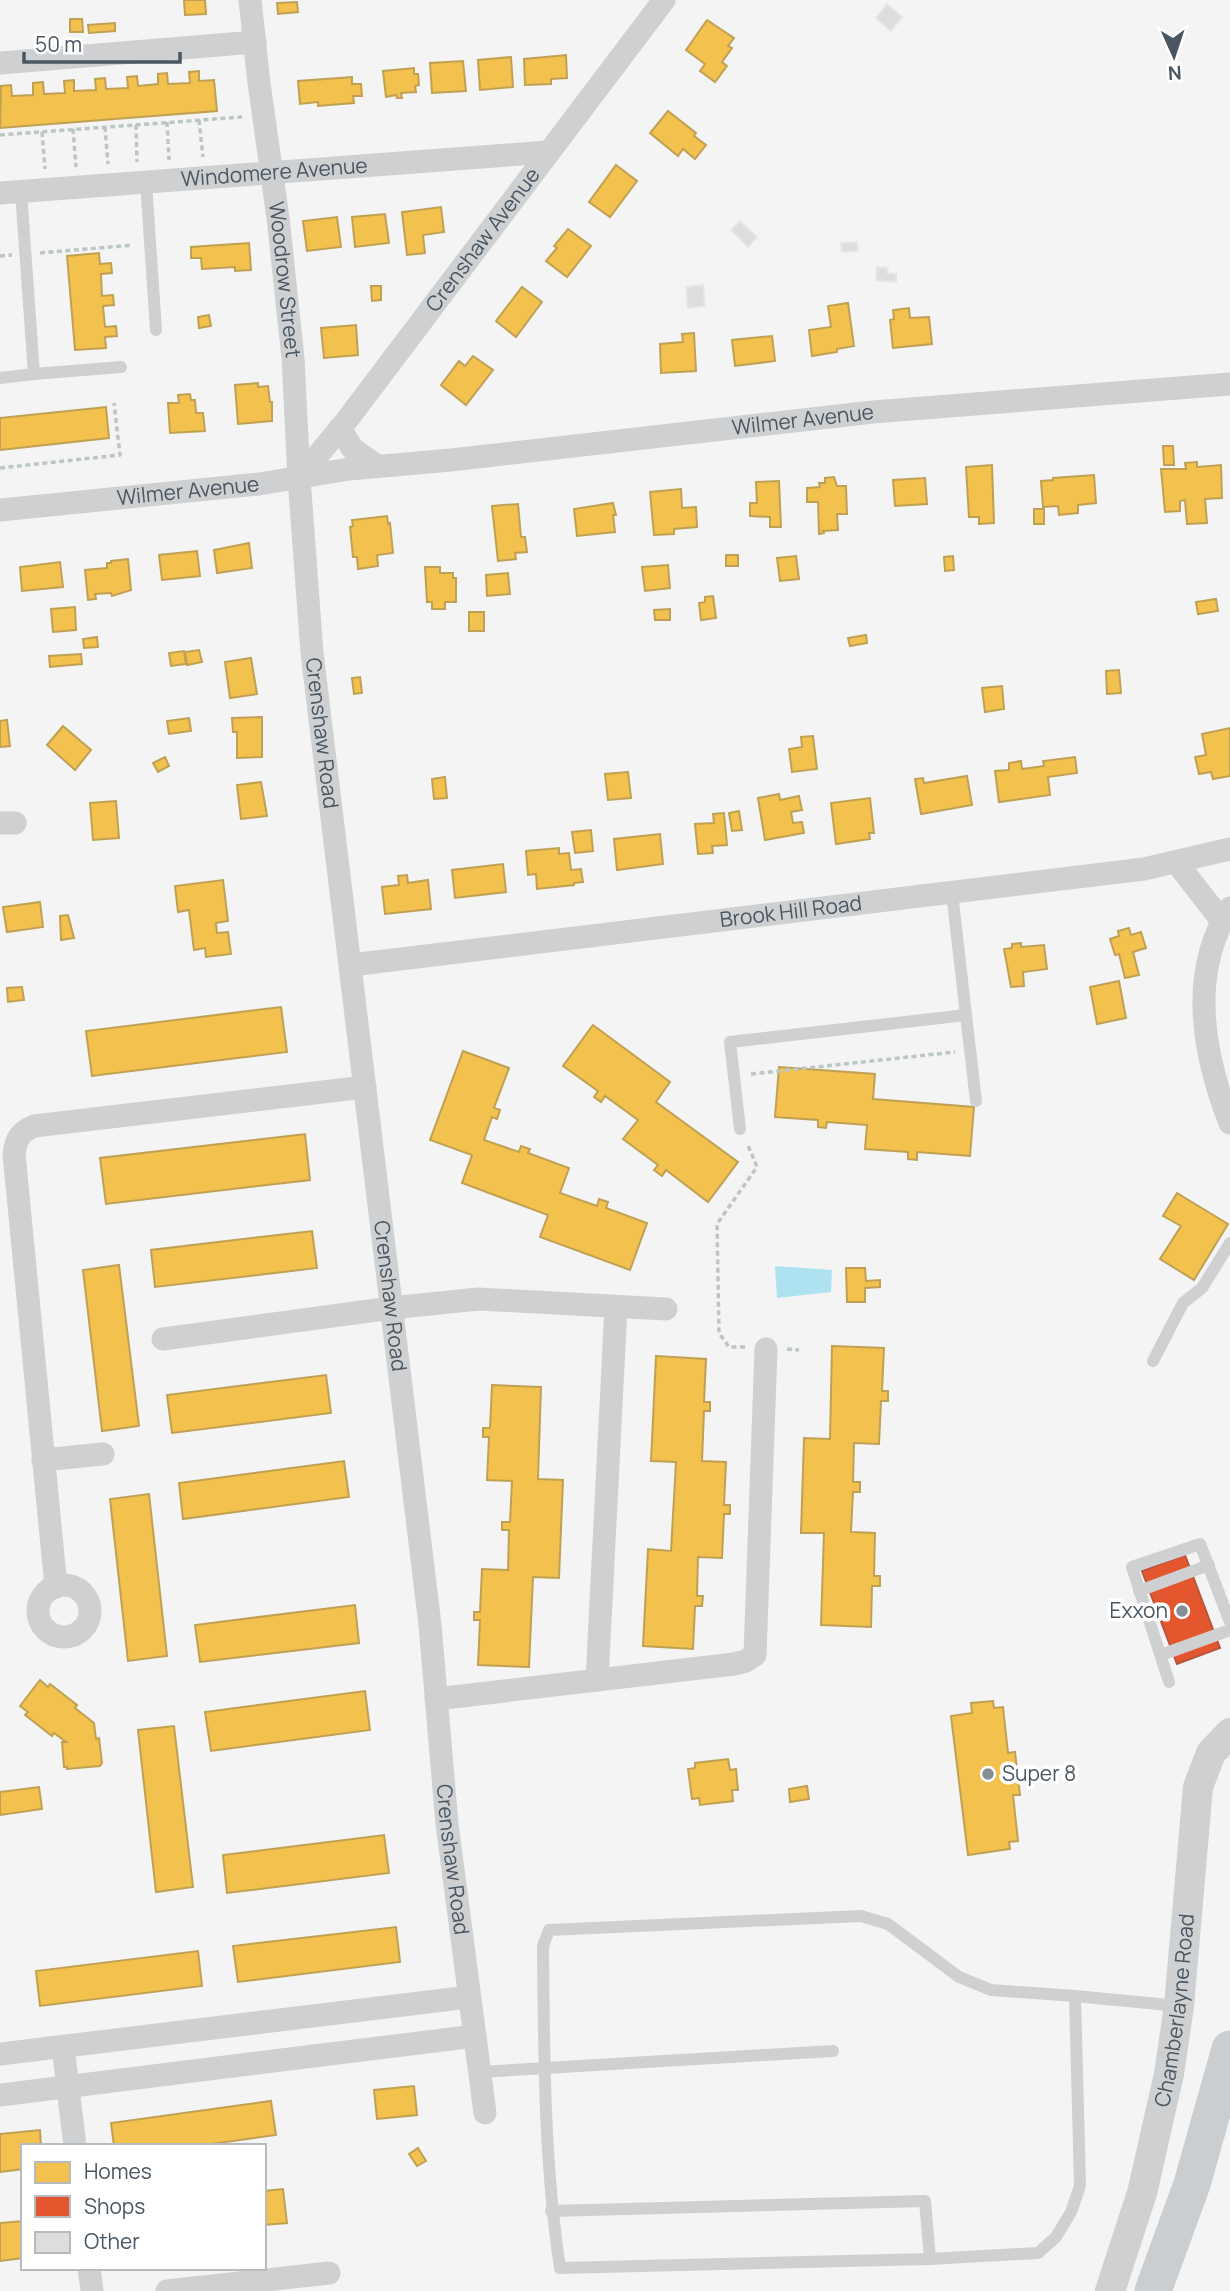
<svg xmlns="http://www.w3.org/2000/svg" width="1230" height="2291" font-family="Manrope,sans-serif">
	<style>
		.water { fill: #aee2f0 }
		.homes { fill: #f2c14e; stroke: #c0a154; stroke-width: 2 }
		.shops { fill: #e4572e; stroke: #b6573d; stroke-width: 2 }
		.building { fill: #ddddde; stroke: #e5e6e7; stroke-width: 2 }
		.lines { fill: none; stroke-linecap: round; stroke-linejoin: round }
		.path { stroke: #bcc7c4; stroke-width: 3.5; stroke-dasharray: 5 3.5; stroke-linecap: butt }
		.service { stroke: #ced0d2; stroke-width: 12 }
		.minor { stroke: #ced0d2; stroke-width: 23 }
		.tertiary { stroke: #ced0d2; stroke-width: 30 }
		.primary { stroke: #caced1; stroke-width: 37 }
		.poi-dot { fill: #868d94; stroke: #fff; stroke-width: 2.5 }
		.labels { text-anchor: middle; stroke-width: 7; stroke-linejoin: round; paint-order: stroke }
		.street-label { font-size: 21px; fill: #4a5661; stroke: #fff }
		.poi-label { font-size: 21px; fill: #4a5661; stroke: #fff; text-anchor: end }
	</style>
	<rect width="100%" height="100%" fill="#f4f4f4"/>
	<polygon class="water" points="775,1266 832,1270 831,1292 777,1298"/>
	<g class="homes">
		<polygon points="184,0 205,0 206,14 185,15"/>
		<polygon points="297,2 298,12 278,14 277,3"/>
		<polygon points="70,19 82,19 83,32 70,32"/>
		<polygon points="707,20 734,38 728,46 732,48 722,62 727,66 715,82 700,71 705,64 686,50"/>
		<polygon points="115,23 115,31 89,33 88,25"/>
		<polygon points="566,55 567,78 551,79 551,84 525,85 524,59"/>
		<polygon points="511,57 513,87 480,90 478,60"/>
		<polygon points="463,61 466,91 432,93 430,63"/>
		<polygon points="414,68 414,74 418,74 419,85 415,86 416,92 401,93 402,98 397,98 396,95 386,97 383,71"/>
		<polygon points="199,71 199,81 214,80 217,111 0,128 1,86 11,85 12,96 33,95 33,83 43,82 44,94 65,93 64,81 74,80 74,91 96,90 95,79 105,78 106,89 128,88 127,77 137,76 138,86 158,84 158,74 167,73 168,84 190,83 189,72"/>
		<polygon points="352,77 352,84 361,84 362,96 353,96 354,103 318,106 318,102 300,104 298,81"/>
		<polygon points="668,111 696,133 694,136 706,145 695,159 683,149 678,156 650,133"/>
		<polygon points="616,165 637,181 610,217 589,202"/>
		<polygon points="441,207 444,232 423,235 425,253 407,255 402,212"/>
		<polygon points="385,214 389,243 355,247 352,217"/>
		<polygon points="337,217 341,247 307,251 303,221"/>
		<polygon points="568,229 591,246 567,277 546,261 557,248 554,246"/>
		<polygon points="249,243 251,270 235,271 235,267 202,269 201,258 191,258 191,247"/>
		<polygon points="99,253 100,264 111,263 112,273 101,274 102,296 113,295 114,305 103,306 105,327 116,326 117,336 105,337 106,348 75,350 67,256"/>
		<polygon points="371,286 381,286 381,300 372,301"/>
		<polygon points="522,287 542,302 516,337 496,321"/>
		<polygon points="848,303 854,346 837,349 837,352 812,356 809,330 831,327 828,306"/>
		<polygon points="909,308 910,318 929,317 932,344 893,348 890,320 894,319 893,310"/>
		<polygon points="209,315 211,326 199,328 198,317"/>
		<polygon points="356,325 358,355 324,358 321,328"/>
		<polygon points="694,333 696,371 661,373 660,344 683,342 682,334"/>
		<polygon points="772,336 775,361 735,366 732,340"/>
		<polygon points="473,356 493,370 466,405 441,385 459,361 465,366"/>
		<polygon points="258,383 258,387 268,386 270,402 272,402 272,421 238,424 235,385"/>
		<polygon points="190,394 191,400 195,400 196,413 203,413 205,431 170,433 168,403 179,403 178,395"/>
		<polygon points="106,407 109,438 0,450 0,418"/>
		<polygon points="1163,446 1173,446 1174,465 1164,465"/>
		<polygon points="1197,462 1197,467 1221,465 1222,498 1205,499 1207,523 1187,524 1185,500 1180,501 1180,511 1165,512 1161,469 1186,469 1185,463"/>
		<polygon points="992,465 994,523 979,524 979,517 969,517 966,467"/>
		<polygon points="1094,475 1096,503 1078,505 1078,513 1059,515 1058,506 1043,507 1041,481 1053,480 1053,478"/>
		<polygon points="834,477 837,486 846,486 847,514 837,514 838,530 823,531 824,533 819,534 818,502 807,502 807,488 820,487 819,483 825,483 825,478"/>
		<polygon points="925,478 927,504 895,506 893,480"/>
		<polygon points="779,481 781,527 770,527 770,517 750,516 750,503 757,503 756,482"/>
		<polygon points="681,489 682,508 696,507 697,527 674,529 674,534 654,535 650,492"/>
		<polygon points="613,503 616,515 613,515 615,532 577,536 574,509"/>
		<polygon points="518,504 521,537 525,537 527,552 515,553 516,559 498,561 492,506"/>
		<rect x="1034" y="509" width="10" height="15"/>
		<polygon points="387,516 388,524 390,523 393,553 377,555 378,566 358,569 357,557 353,557 350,527 353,526 352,520"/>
		<polygon points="249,543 252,568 217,573 214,550"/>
		<polygon points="197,551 200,576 162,580 159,555"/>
		<rect x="726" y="555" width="12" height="11"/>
		<polygon points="796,556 799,579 780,581 777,558"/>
		<polygon points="953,556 954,570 945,571 944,557"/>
		<polygon points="128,559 131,590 112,596 111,593 95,594 96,599 88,600 85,570 107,568 107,563 111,563 111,561"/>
		<polygon points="60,562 63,587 22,591 20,567"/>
		<polygon points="668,565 670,588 645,591 642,567"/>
		<polygon points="425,567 440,567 440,573 453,573 453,578 456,578 456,602 445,602 445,609 432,609 432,602 427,602"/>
		<polygon points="508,573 510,594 487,596 486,575"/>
		<polygon points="713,596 716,618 701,620 699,603 705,602 705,597"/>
		<polygon points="1216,599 1218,611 1198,614 1196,602"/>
		<polygon points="75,607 76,630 53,632 51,609"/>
		<polygon points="670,609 670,620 655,620 654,610"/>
		<rect x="469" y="612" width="15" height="19"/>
		<polygon points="866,635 867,643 850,646 848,638"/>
		<polygon points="97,637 98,647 84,648 83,639"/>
		<polygon points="199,650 202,662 187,665 185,652"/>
		<polygon points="184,651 186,664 171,666 169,653"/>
		<polygon points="81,654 82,664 50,667 49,656"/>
		<polygon points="251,658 257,694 230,698 225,662"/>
		<polygon points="1119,670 1121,693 1107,694 1106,671"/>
		<polygon points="360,677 362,693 354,694 352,678"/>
		<polygon points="1002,686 1004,709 985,712 982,688"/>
		<polygon points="262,717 262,757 237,758 237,732 233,732 232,718"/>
		<polygon points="189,718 191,731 169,734 167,721"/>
		<polygon points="7,720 10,746 0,747 0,721"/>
		<polygon points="63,726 91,750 75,770 47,745"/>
		<polygon points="1230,728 1230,776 1213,779 1211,772 1199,774 1195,757 1206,755 1202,734"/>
		<polygon points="813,736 817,769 792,772 789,749 802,747 801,737"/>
		<polygon points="165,757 169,766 158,772 153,763"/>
		<polygon points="1075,757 1077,773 1048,777 1050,795 999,802 995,771 1009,770 1009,763 1021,761 1022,769 1044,766 1043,761"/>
		<polygon points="628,772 631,798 608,800 605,774"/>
		<polygon points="967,776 972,805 921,814 915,779 923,778 924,783"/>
		<polygon points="445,777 447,798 434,799 432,779"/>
		<polygon points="261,782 267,816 241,819 237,785"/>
		<polygon points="779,794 780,800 799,796 802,810 791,812 793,823 802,822 804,833 765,840 758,798"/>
		<polygon points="870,798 874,833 869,833 870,839 836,844 831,803"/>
		<polygon points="116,801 119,838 93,840 90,803"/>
		<polygon points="739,811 742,830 732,831 729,813"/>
		<polygon points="724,813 727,845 712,846 713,853 698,854 695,824 714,823 713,814"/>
		<polygon points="591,830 593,851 575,853 572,832"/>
		<polygon points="660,834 663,864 617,870 614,839"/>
		<polygon points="559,848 559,854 569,853 571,870 581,869 583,882 574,883 574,885 537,889 536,874 528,875 526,851"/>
		<polygon points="503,864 506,892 455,898 452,870"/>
		<polygon points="407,875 408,883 428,880 431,909 385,914 382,887 399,885 398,876"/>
		<polygon points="223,880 228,921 216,923 217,933 228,932 231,954 206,957 205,948 194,950 189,910 178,912 175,886"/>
		<polygon points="40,902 43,927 7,932 3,907"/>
		<polygon points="68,915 74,938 61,940 60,916"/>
		<polygon points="1129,928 1131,935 1141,932 1146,948 1133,952 1139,975 1125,978 1119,954 1115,955 1110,939 1119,936 1118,931"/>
		<polygon points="1021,943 1021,947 1044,945 1047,969 1023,972 1024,986 1011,987 1004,949 1012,948 1012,944"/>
		<polygon points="1119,981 1126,1018 1097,1024 1090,987"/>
		<polygon points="22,987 24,1000 8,1002 7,988"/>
		<polygon points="281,1007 287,1052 92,1076 86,1031"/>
		<polygon points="593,1025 670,1082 656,1102 738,1162 708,1202 666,1170 662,1176 654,1170 658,1165 623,1139 638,1120 605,1096 601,1102 594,1097 598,1091 563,1066"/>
		<polygon points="463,1051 509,1068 494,1108 500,1110 497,1119 492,1117 484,1140 519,1152 521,1146 530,1149 528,1153 569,1168 560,1193 597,1206 599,1199 608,1202 606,1208 647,1223 630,1270 540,1237 548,1215 462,1183 472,1155 430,1140"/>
		<polygon points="779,1067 875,1074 873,1099 974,1107 970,1156 917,1152 917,1160 908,1159 908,1152 865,1149 867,1125 827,1122 826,1128 818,1127 818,1120 775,1117"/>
		<polygon points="305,1134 310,1180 106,1204 100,1158"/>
		<polygon points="1177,1193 1228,1224 1194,1280 1160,1259 1181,1226 1163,1216"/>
		<polygon points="312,1231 317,1268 155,1287 151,1250"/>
		<polygon points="119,1265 139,1426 102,1431 83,1270"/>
		<polygon points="846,1268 865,1268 866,1281 880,1280 880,1287 865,1288 865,1302 847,1302"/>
		<polygon points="832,1346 884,1348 882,1391 888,1391 888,1401 881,1401 879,1444 854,1443 853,1482 860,1482 860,1492 853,1492 851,1532 875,1533 874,1576 880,1576 880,1586 872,1586 871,1627 821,1625 824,1533 801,1533 804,1438 830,1439"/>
		<polygon points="656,1356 706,1359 704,1402 710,1402 710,1411 704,1411 702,1461 726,1462 724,1505 730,1505 730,1514 724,1514 722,1558 698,1557 697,1596 703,1596 702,1606 695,1606 693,1649 643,1646 648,1549 671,1551 676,1462 651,1461"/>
		<polygon points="326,1375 331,1413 172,1433 167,1395"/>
		<polygon points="492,1385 541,1387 538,1479 563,1480 559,1578 533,1577 529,1667 478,1665 480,1620 474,1620 474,1612 480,1612 482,1569 508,1570 509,1530 502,1530 502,1522 510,1522 512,1481 487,1480 489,1437 483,1437 483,1428 490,1428"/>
		<polygon points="344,1461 349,1497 183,1519 179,1483"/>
		<polygon points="149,1494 167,1656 128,1661 110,1499"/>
		<polygon points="355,1605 359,1643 200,1662 195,1625"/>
		<polygon points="40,1680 48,1687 50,1684 77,1705 75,1708 94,1723 96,1739 99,1738 102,1763 100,1766 67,1769 67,1767 64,1767 62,1742 66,1742 54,1733 52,1736 25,1715 28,1712 20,1706"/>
		<polygon points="365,1691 370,1730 211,1751 205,1712"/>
		<polygon points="993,1701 994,1708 1003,1707 1008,1753 1015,1752 1020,1795 1013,1795 1018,1841 1009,1842 1010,1849 968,1855 951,1716 972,1713 971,1703"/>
		<polygon points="174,1726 193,1887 156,1892 138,1730"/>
		<polygon points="728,1759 730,1770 736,1769 738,1790 732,1790 733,1801 700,1805 699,1798 692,1799 688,1769 695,1768 695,1763"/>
		<polygon points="807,1786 809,1799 790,1802 789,1789"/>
		<polygon points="39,1787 42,1809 0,1815 0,1792"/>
		<polygon points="384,1835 389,1873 227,1893 223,1855"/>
		<polygon points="396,1927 400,1962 238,1982 233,1946"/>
		<polygon points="198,1951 202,1986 40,2006 36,1971"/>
		<polygon points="414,2086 417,2115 377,2119 374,2090"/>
		<polygon points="271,2101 276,2135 198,2146 114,2146 111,2123"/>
		<polygon points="40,2130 41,2146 23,2146 23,2169 0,2172 0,2134"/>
		<polygon points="418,2148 426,2161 417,2166 409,2154"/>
		<polygon points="283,2189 287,2223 264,2225 264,2191"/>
		<polygon points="23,2221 23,2258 0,2261 0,2223"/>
	</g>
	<polygon class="shops" points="1185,1555 1220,1648 1177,1664 1142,1571"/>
	<g class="building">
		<polygon points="887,4 902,17 891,31 876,18"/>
		<polygon points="740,221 757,237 748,247 731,230"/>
		<polygon points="857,242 858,251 842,252 841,243"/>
		<polygon points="877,267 888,268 887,273 896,274 896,282 876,280"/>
		<polygon points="703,285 705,306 688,308 686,287"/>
	</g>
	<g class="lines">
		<g class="path">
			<polyline points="199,120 203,157"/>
			<polyline points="167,122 169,160"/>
			<polyline points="136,125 137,162"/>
			<polyline points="105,127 108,164"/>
			<polyline points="73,129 76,167"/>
			<polyline points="42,132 45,169"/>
			<polyline points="0,135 242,117"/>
			<polyline points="40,253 133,245"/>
			<polyline points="0,256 12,255"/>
			<polyline points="0,468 120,455 114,403"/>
			<polyline points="751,1074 955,1052"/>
			<polyline points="745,1347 729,1347 719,1333 717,1224 757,1167 747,1143"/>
			<polyline points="787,1349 799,1350"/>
		</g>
		<g class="service">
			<polyline points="146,182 156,330"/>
			<polyline points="34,374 121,367"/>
			<polyline points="0,378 34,374 21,192"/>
			<polyline points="966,1015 976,1101"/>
			<polyline points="740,1129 730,1042 966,1015 952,893"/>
			<polyline points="1153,1361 1183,1303 1202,1288 1230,1243"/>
			<polyline points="1139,1591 1209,1565"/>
			<polyline points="1161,1655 1230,1630"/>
			<polyline points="1169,1682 1132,1567 1200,1544 1230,1622"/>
			<path d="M 1075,1996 L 991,1990 L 959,1977 L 888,1924 L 861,1916 L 549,1930 L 543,1946 C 544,2054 544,2162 560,2268 L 930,2259 L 1038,2253 L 1056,2237 L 1071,2212 L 1080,2186 L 1075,1996 L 1179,2006"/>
			<polyline points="480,2072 833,2051"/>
			<polyline points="551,2211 925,2201 930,2259"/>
		</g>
		<g class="minor">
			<path id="s1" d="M 250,0 L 259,83 L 278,218 L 293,358 L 299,478 L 312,653 L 430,1625 L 447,1824 L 485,2113"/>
			<polyline points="0,63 255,42"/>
			<path id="s2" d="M 0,193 L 548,152"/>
			<polyline points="340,428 352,448 377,466"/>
			<path id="s3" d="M 299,478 L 347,420 L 664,0"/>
			<path id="s4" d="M 0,510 L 259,484 L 349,469 L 451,460 L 873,412 L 1230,384"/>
			<polyline points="0,823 15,823"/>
			<polyline points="1176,862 1222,921"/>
			<path d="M 1230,908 C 1188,974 1203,1054 1230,1123"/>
			<path id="s5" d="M 351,965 L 1144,869 L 1230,849"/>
			<polyline points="163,1339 391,1308 478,1299 666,1309"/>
			<polyline points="43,1460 103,1454"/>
			<circle cx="64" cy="1611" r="26"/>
			<path d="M 56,1587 L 14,1154 C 16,1139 20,1132 34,1126 L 365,1087"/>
			<polyline points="597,1680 616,1307"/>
			<polyline points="436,1699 734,1664 746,1661 755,1655 766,1349"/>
			<polyline points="63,2047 75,2146"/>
			<polyline points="0,2054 469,1997"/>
			<polyline points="0,2095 475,2036"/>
			<polyline points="89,2268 92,2291"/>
			<polyline points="167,2291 329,2273"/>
		</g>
		<path class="tertiary" id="s6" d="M 1110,2291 L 1142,2193 L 1169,2074 L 1179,2006 L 1198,1787 L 1211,1753 L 1230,1733"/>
		<polyline class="primary" points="1153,2291 1192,2184 1230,2049"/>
	</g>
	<g class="poi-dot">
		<circle cx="1182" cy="1611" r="7"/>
		<circle cx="988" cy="1774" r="7"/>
	</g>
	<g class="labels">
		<g class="street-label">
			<text dy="7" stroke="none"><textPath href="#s2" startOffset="275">Windomere Avenue</textPath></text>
			<text dy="7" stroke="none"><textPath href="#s3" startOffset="301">Crenshaw Avenue</textPath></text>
			<text dy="7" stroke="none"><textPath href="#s1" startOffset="282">Woodrow Street</textPath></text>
			<text dy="7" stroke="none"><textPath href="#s4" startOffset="808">Wilmer Avenue</textPath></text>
			<text dy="7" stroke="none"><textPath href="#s4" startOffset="189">Wilmer Avenue</textPath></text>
			<text dy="7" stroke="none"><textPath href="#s1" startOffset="737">Crenshaw Road</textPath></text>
			<text dy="7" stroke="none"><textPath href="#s5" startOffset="443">Brook Hill Road</textPath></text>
			<text dy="7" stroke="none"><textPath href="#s1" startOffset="1304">Crenshaw Road</textPath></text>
			<text dy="7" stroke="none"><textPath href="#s1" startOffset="1871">Crenshaw Road</textPath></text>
			<text dy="7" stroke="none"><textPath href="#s6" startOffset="289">Chamberlayne Road</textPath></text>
		</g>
		<g class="poi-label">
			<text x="1168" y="1618">Exxon</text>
			<text x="1002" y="1781" text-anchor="start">Super 8</text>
		</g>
	</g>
	<rect x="21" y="2144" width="245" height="126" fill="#ffffff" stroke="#b7bbc0" stroke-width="2"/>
	<rect x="35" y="2162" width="35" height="21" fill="#f2c14e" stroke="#b7bbc0" stroke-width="2"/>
	<text x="84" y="2179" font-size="21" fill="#4a5661">Homes</text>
	<rect x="35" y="2196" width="35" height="21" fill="#e4572e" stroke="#b7bbc0" stroke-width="2"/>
	<text x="84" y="2214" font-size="21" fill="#4a5661">Shops</text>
	<rect x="35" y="2232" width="35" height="21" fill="#ddddde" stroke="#b7bbc0" stroke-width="2"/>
	<text x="84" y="2249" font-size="21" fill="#4a5661">Other</text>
	<g transform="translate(1174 56) rotate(177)" stroke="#ffffff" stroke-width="5" paint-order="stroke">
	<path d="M0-5L12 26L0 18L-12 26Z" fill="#4a5661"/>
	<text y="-10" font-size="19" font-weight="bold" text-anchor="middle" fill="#4a5661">N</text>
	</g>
	<path d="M24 52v10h156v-10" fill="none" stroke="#4a5661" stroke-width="3.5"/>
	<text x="35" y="52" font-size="21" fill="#4a5661" stroke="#ffffff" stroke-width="5" paint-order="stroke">50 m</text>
</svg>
